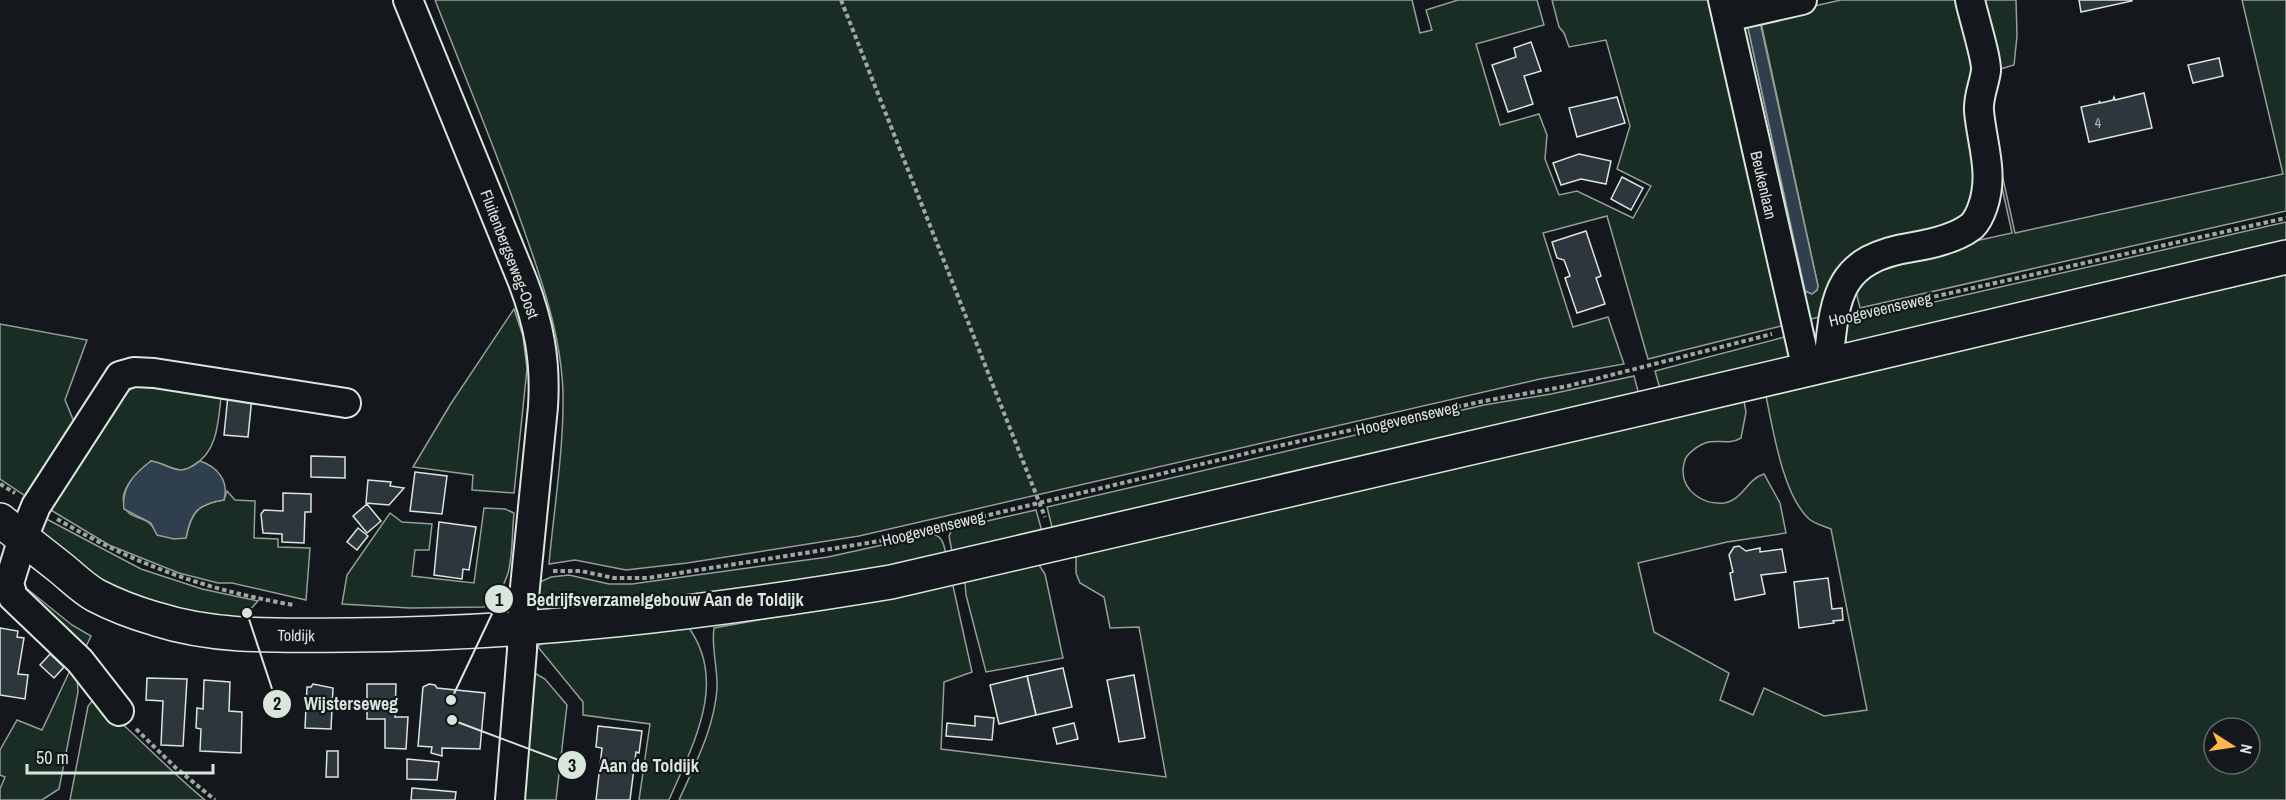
<svg xmlns="http://www.w3.org/2000/svg" width="2286" height="800" font-family="'Archivo Narrow',sans-serif">
	<style>
		.green { fill: #1a2d24; stroke: #939e99; stroke-width: 1.5; fill-rule: evenodd }
		.water { fill: #2f3f4d; stroke: #939e99; stroke-width: 1.5 }
		.building { fill: #2c363c; stroke: #d8e6dc; stroke-width: 1.5 }
		.lines { fill: none; stroke-linecap: round; stroke-linejoin: round }
		.minor-casing { stroke: #d8e6dc; stroke-width: 32 }
		.major-casing { stroke: #d8e6dc; stroke-width: 36 }
		.path { stroke: #9da8a2; stroke-width: 4; stroke-dasharray: 4.5 3; stroke-linecap: butt }
		.minor { stroke: #14181c; stroke-width: 28 }
		.major { stroke: #14181c; stroke-width: 33 }
		.labels { text-anchor: middle; stroke-width: 4.5; stroke-linejoin: round; paint-order: stroke }
		.number-label { font-size: 14px; fill: #adbab4 }
		.street-label { font-size: 16px; fill: #d8e6dc; stroke: #14181c }
		.leader { fill: none; stroke: #d8e6dc; stroke-width: 2 }
		.callout-dot { fill: #d8e6dc; stroke: #14181c; stroke-width: 2 }
		.mark-label { font-size: 18px; text-anchor: middle; font-weight: bold; fill: #111 }
		.callout-label { font-size: 18px; text-anchor: middle; font-weight: bold; fill: #d8e6dc; stroke: #14181c; stroke-width: 4.5; stroke-linejoin: round; paint-order: stroke }
	</style>
	<rect width="100%" height="100%" fill="#14181c"/>
	<g class="green">
		<path d="M 435,0 L 1412,0 L 1420,33 L 1432,30 L 1426,10 L 1458,0 L 1537,0 L 1544,25 L 1476,44 L 1500,125 L 1539,114 L 1547,135 L 1545,159 L 1559,195 L 1577,191 L 1633,218 L 1651,186 L 1617,169 L 1630,126 L 1606,40 L 1569,47 L 1564,33 L 1559,27 L 1552,0 L 1713,0 L 1789,324 L 1648,359 L 1607,216 L 1543,233 L 1573,327 L 1608,317 L 1624,364 L 1540,379 L 859,536 L 687,563 L 626,570 L 575,560 L 549,564 C 554,508 564,449 563,392 C 561,332 539,272 519,216 C 493,143 463,72 435,0 Z"/>
		<polygon points="1841,0 1963,0 1978,72 1976,203 1954,224 1910,234 1824,316 1802,321 1737,33 1747,23 1805,291 1812,294 1817,290 1818,286 1760,18"/>
		<polygon points="1982,0 2016,0 2017,36 2014,65 1997,70"/>
		<polygon points="2242,0 2286,0 2286,211 1860,308 1854,283 1898,258 2012,233 1992,142 1987,106 2015,233 2283,174"/>
		<polygon points="2286,222 2286,244 1848,343 1845,341 1842,323"/>
		<path d="M 2286,275 L 2286,800 L 679,800 C 695,764 714,729 717,689 C 718,668 711,648 714,628 L 815,610 L 946,579 L 953,586 L 972,672 L 944,682 L 941,749 L 1166,777 L 1139,627 L 1110,628 L 1104,597 L 1080,583 L 1076,573 L 1076,551 L 1744,401 L 1746,412 L 1741,438 C 1723,449 1711,430 1687,456 C 1684,460 1684,464 1683,469 C 1682,491 1703,505 1724,503 C 1743,500 1747,479 1764,474 L 1780,503 L 1786,533 L 1727,542 L 1638,563 L 1654,632 L 1729,673 L 1720,700 L 1753,715 L 1764,688 L 1824,716 L 1867,710 L 1831,529 C 1824,526 1815,524 1809,519 C 1783,495 1773,430 1766,396 ZM 2214,728 L 2250,728 L 2250,764 L 2214,764 Z"/>
		<polygon points="514,309 523,336 527,369 514,493 472,490 473,475 413,467 450,405"/>
		<polygon points="0,324 87,340 65,400 77,429 30,499 0,479"/>
		<polygon points="1792,335 1797,358 1660,389 1655,371"/>
		<polygon points="1634,376 1639,395 1062,531 1052,527 1047,507 1484,405 1551,394"/>
		<path d="M 138,384 L 222,390 C 218,416 220,450 194,465 C 190,467 187,470 182,470 C 171,470 162,462 151,461 C 137,472 113,494 128,512 C 133,518 144,518 149,523 C 153,526 155,531 158,535 L 186,538 C 191,512 198,504 224,500 L 227,491 L 235,500 L 255,501 L 254,538 L 278,539 L 278,547 L 310,548 L 306,600 L 232,583 L 218,583 L 179,573 L 109,545 L 49,509 L 114,405 L 127,392 Z"/>
		<path d="M 484,508 L 505,509 L 514,513 C 510,550 517,583 484,607 L 410,608 L 342,604 L 347,575 L 390,513 L 402,522 L 432,524 L 429,550 L 415,550 L 412,576 L 474,583 Z"/>
		<polygon points="1036,510 1041,528 1034,539 953,557 949,536 952,529"/>
		<polygon points="39,515 141,569 202,589 258,601 241,620 219,620 116,591 40,539"/>
		<path d="M 932,534 C 944,536 944,547 947,558 L 764,593 L 539,610 L 535,607 L 538,583 L 551,577 L 569,575 L 609,584 L 632,584 L 828,557 Z"/>
		<polygon points="1035,559 1045,574 1063,658 986,672 966,595 965,583 970,574"/>
		<polygon points="21,584 72,625 91,636 82,655"/>
		<path d="M 686,624 C 730,680 693,744 669,800 L 639,800 L 650,724 L 583,715 L 583,702 L 538,647 L 543,641 Z"/>
		<polygon points="73,664 77,676 78,692 59,789 42,800 0,800 0,789 5,777 0,775 0,750 17,720 42,730"/>
		<polygon points="531,671 545,679 567,705 556,800 520,800"/>
		<path d="M 94,699 C 133,731 166,768 205,800 L 70,800 L 88,706 Z"/>
	</g>
	<g class="water">
		<polygon points="1760,22 1818,286 1817,290 1812,294 1805,291 1747,23"/>
		<path d="M 151,461 C 162,462 175,473 186,469 C 191,468 196,464 200,461 C 218,467 229,481 224,500 C 198,504 191,511 186,538 L 174,539 L 157,535 L 151,523 L 124,509 C 121,487 135,473 151,461 Z"/>
	</g>
	<g class="building">
		<polygon points="2079,0 2132,0 2132,1 2081,12"/>
		<polygon points="1531,42 1541,71 1524,76 1533,104 1508,112 1492,65 1516,57 1514,48"/>
		<polygon points="2219,58 2223,76 2193,83 2188,65"/>
		<polygon points="2144,93 2152,128 2089,142 2081,107 2100,103 2099,101 2101,103 2113,100 2114,97 2115,100"/>
		<polygon points="1617,97 1625,123 1577,137 1569,108"/>
		<polygon points="1579,154 1611,161 1606,184 1581,179 1561,185 1553,163"/>
		<polygon points="1622,177 1643,188 1631,210 1611,199"/>
		<polygon points="1586,231 1601,276 1596,278 1605,304 1577,313 1565,278 1570,276 1564,260 1557,258 1552,242"/>
		<polygon points="228,395 252,397 248,437 224,435"/>
		<polygon points="311,456 345,457 345,478 311,477"/>
		<polygon points="415,472 447,476 442,514 410,511"/>
		<polygon points="368,480 391,482 390,486 404,488 389,505 366,503"/>
		<polygon points="283,493 311,494 311,512 305,512 304,543 282,542 282,534 263,533 261,514 264,510 283,511"/>
		<polygon points="367,504 381,521 367,533 353,516"/>
		<polygon points="439,522 476,527 469,570 463,569 462,579 434,575"/>
		<polygon points="358,528 368,536 357,550 347,542"/>
		<polygon points="1739,546 1746,551 1760,548 1760,552 1782,549 1786,572 1761,575 1765,594 1735,600 1730,573 1733,572 1729,555 1734,547"/>
		<polygon points="1828,578 1832,609 1842,608 1843,620 1833,621 1834,623 1799,628 1794,582"/>
		<polygon points="0,628 18,631 17,637 24,638 18,674 28,675 25,699 0,695"/>
		<polygon points="50,654 64,667 54,678 40,665"/>
		<polygon points="1063,668 1072,707 1036,715 1027,676"/>
		<polygon points="1134,675 1145,738 1119,742 1107,680"/>
		<polygon points="1027,676 1036,715 999,724 990,685"/>
		<polygon points="147,678 187,679 183,746 161,745 163,701 146,700"/>
		<polygon points="204,680 230,682 229,711 242,712 241,753 200,751 201,729 196,728 197,708 203,709"/>
		<polygon points="313,684 333,688 331,729 305,728 307,687 311,687"/>
		<polygon points="367,684 396,684 395,717 408,717 406,749 385,748 385,719 367,719"/>
		<polygon points="429,684 435,685 437,688 485,693 480,749 442,748 442,756 431,753 432,747 418,746 423,687"/>
		<polygon points="975,716 994,718 992,740 946,736 947,723 975,726"/>
		<polygon points="1074,723 1078,739 1057,744 1053,728"/>
		<polygon points="598,726 642,731 639,753 636,752 630,800 596,800 602,748 596,747"/>
		<polygon points="327,751 338,751 338,777 326,777"/>
		<polygon points="407,759 439,762 437,780 407,779"/>
		<polygon points="412,788 456,792 455,800 411,800"/>
	</g>
	<g class="lines">
		<defs>
			<g id="minor">
				<path d="M 408,0 L 523,282 C 539,324 546,361 543,407 L 523,607 L 522,650 L 510,800"/>
				<polyline points="1723,0 1807,370"/>
				<polyline points="1727,17 1802,0"/>
				<path d="M 1828,365 C 1835,298 1835,259 1913,247 C 1931,244 1957,238 1972,226 C 1977,221 1981,212 1983,206 C 1994,173 1982,144 1979,111 C 1978,97 1984,85 1986,71 C 1987,59 1973,15 1970,0"/>
				<polyline points="119,711 80,661 13,597 9,583 23,538 36,506 120,376 134,372 154,373 346,403"/>
			</g>
			<path id="major" d="M 0,520 C 21,537 42,553 62,569 C 73,578 83,588 95,595 C 114,605 135,613 156,619 C 218,639 285,635 350,635 C 532,634 711,612 891,582 L 1652,406 L 2286,257"/>
		</defs>
		<use href="#minor" class="minor-casing"/>
		<use href="#major" class="major-casing"/>
		<g class="path">
			<polyline points="841,0 1045,517"/>
			<polyline points="1861,313 2286,218"/>
			<polyline points="0,484 15,493"/>
			<path d="M 57,519 C 134,564 205,590 294,605"/>
			<polyline points="553,571 581,571 614,578 648,578 880,541 1269,448 1484,401 1568,386 1772,334"/>
			<polyline points="136,729 176,768 215,800"/>
		</g>
		<use href="#minor" class="minor"/>
		<use href="#major" class="major"/>
	</g>
	<g class="labels">
		<g class="number-label">
			<text x="2098" y="128">4</text>
		</g>
		<g class="street-label">
			<text transform="translate(1764 185) rotate(77)" y="6">Beukenlaan</text>
			<text transform="translate(510 254) rotate(69)" y="6">Fluitenbergseweg-Oost</text>
			<text transform="translate(1880 309) rotate(-13)" y="6">Hoogeveenseweg</text>
			<text transform="translate(1407 418) rotate(-13)" y="6">Hoogeveenseweg</text>
			<text transform="translate(933 528) rotate(-14)" y="6">Hoogeveenseweg</text>
			<text transform="translate(296 635) rotate(1)" y="6">Toldijk</text>
		</g>
	</g>
	<path class="leader" d="M451 700L499 599M247 613L277 704M452 720L572 765"/>
	<g class="callout-dot">
		<circle cx="451" cy="700" r="6"/>
		<circle cx="247" cy="613" r="6"/>
		<circle cx="452" cy="720" r="6"/>
		<circle cx="499" cy="599" r="15"/>
		<circle cx="277" cy="704" r="15"/>
		<circle cx="572" cy="765" r="15"/>
	</g>
	<g class="mark-label">
		<text x="499" y="606">1</text>
		<text x="277" y="710">2</text>
		<text x="572" y="772">3</text>
	</g>
	<g class="callout-label">
		<text x="665" y="606">Bedrijfsverzamelgebouw Aan de Toldijk</text>
		<text x="351" y="710">Wijsterseweg</text>
		<text x="649" y="772">Aan de Toldijk</text>
	</g>
	<g transform="translate(2232 746) rotate(102)"><circle r="28" fill="#14181c" stroke="#626a69" stroke-width="1.5"/>
	<path d="M0-4.5L10 22L0 15L-10 22Z" fill="#ffb74d"/>
	<text y="-9" font-size="16" font-weight="bold" text-anchor="middle" fill="#d8e6dc">N</text>
	</g>
	<path d="M27 764v9h186v-9" fill="none" stroke="#d8e6dc" stroke-width="3"/>
	<text x="36" y="764" font-size="18" fill="#d8e6dc" stroke="#14181c" stroke-width="4.5" paint-order="stroke">50 m</text>
</svg>
